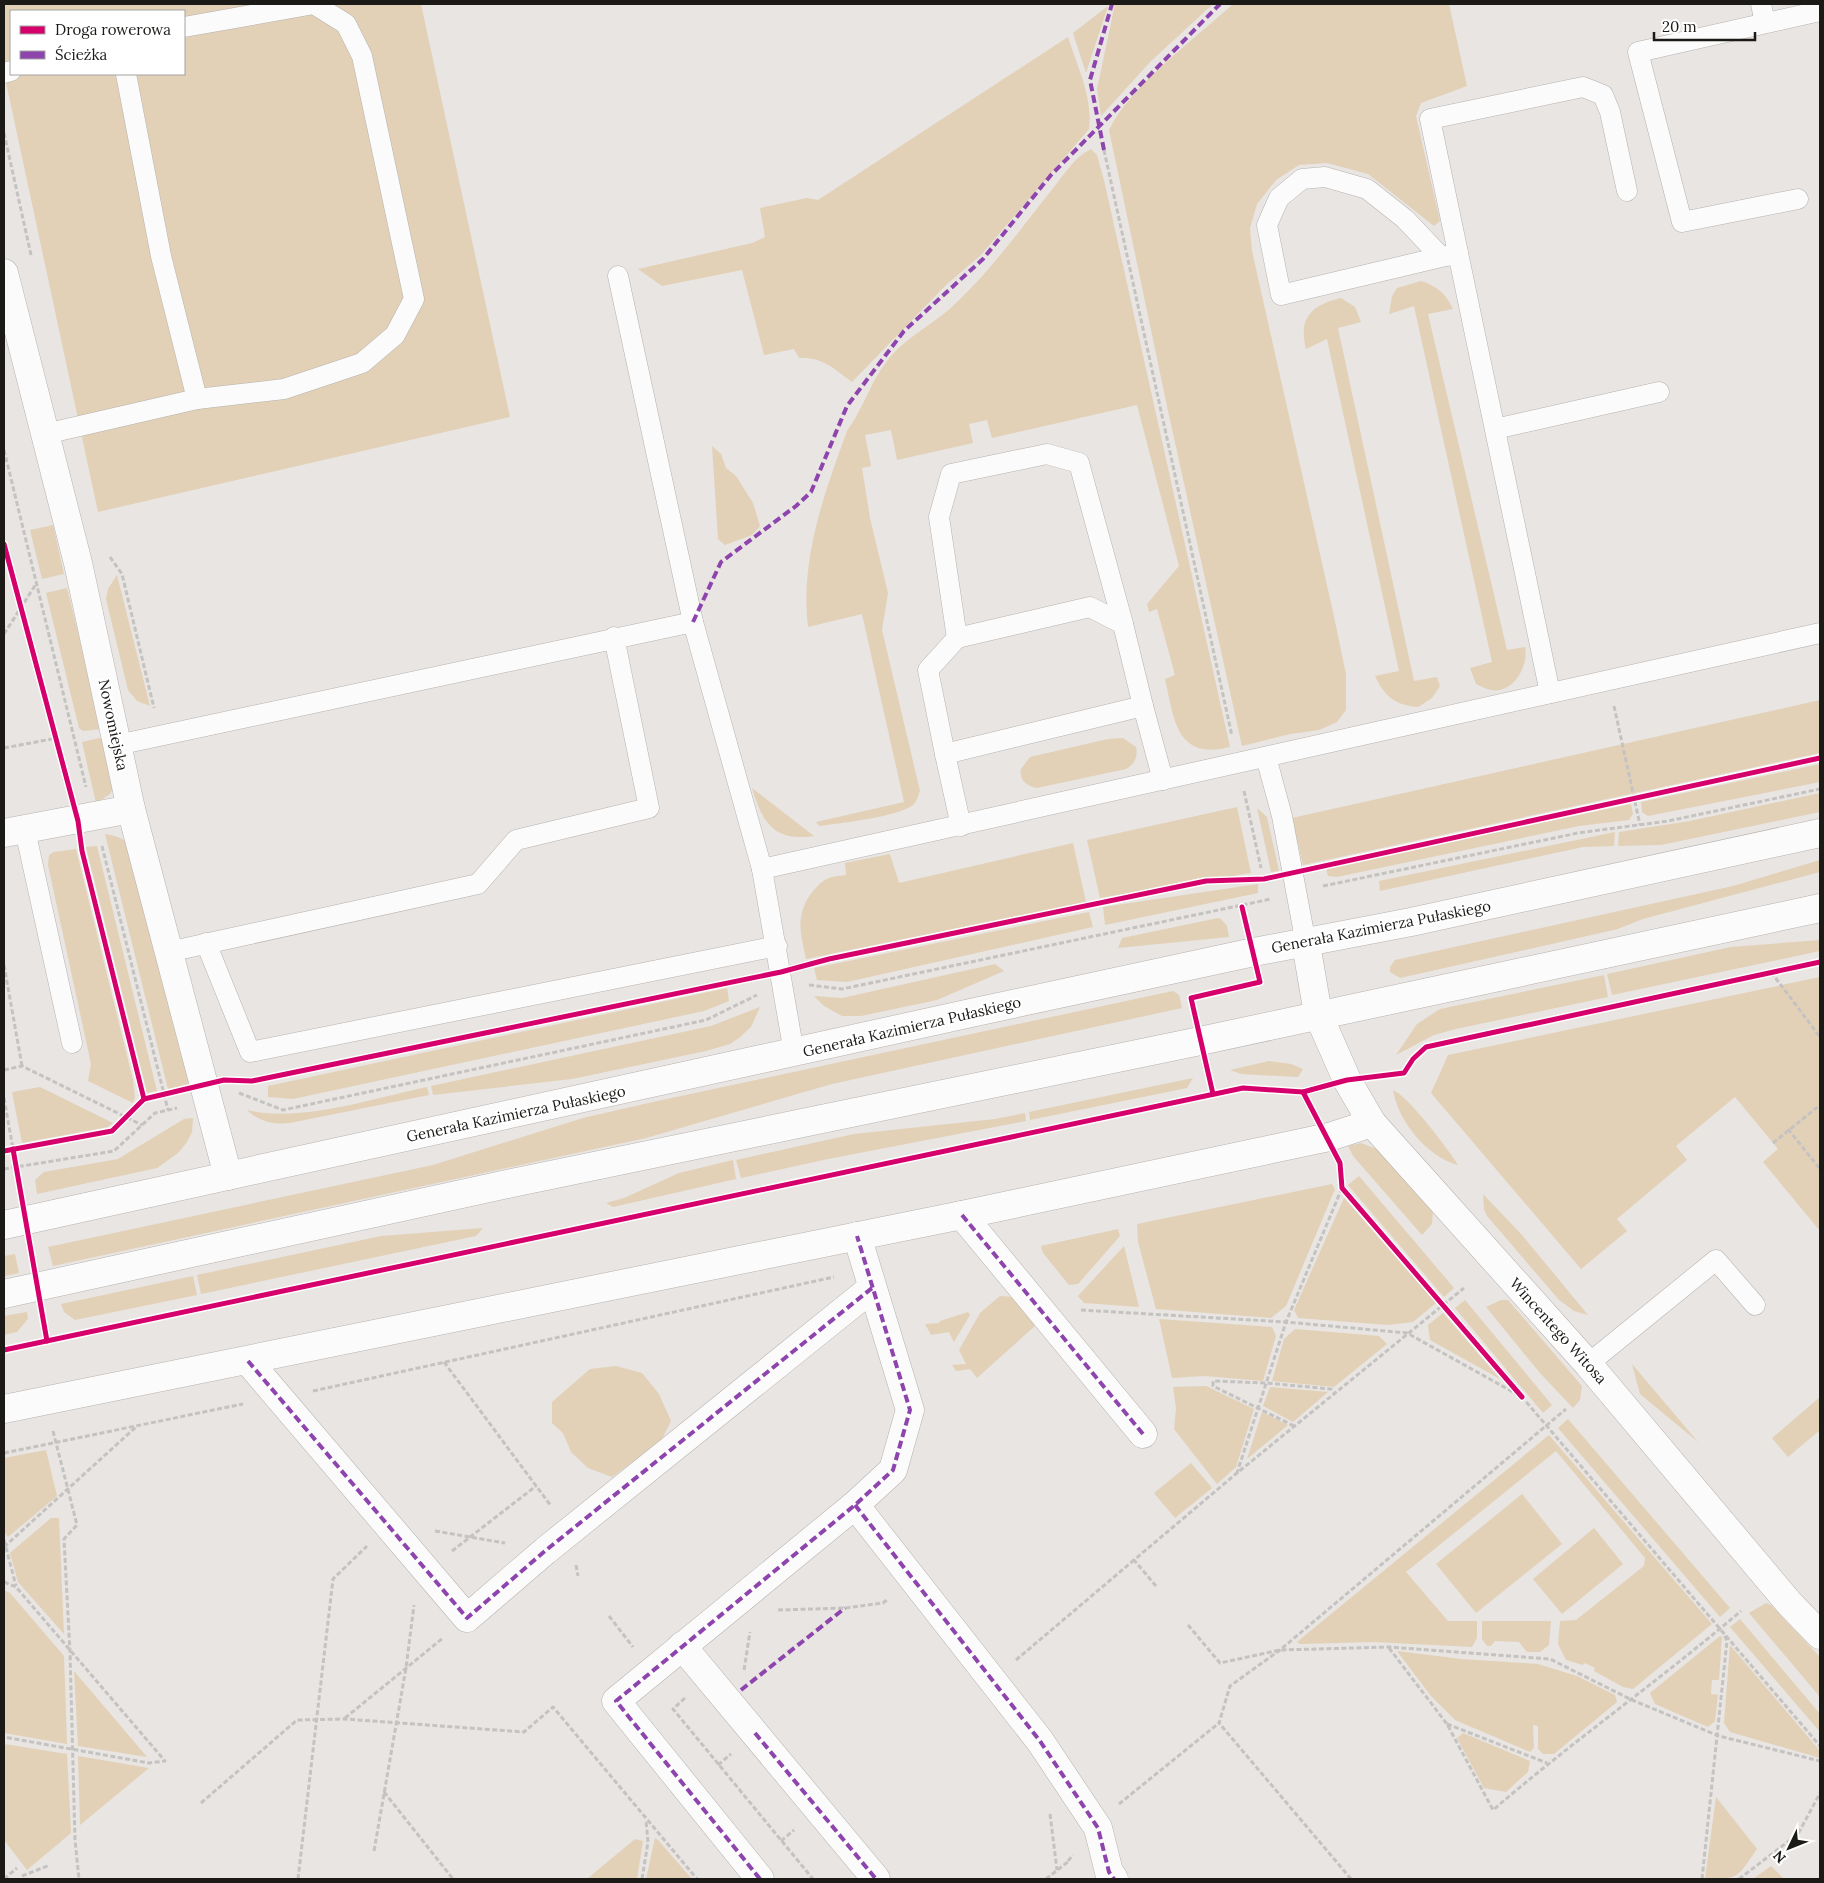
<svg xmlns="http://www.w3.org/2000/svg" width="1824" height="1883" font-family="Lora,serif">
	<style>
		.green { fill: #e2d1b7; fill-rule: evenodd }
		.lines { fill: none; stroke-linecap: round; stroke-linejoin: round }
		.lane-casing { stroke: #b5b2af; stroke-width: 21 }
		.street-casing { stroke: #b5b2af; stroke-width: 29 }
		.secondary-casing { stroke: #b5b2af; stroke-width: 29 }
		.path { stroke: #c5c3c1; stroke-width: 3; stroke-dasharray: 5 2.5; stroke-linecap: butt }
		.lane { stroke: #fcfbfb; stroke-width: 20 }
		.street { stroke: #fcfbfb; stroke-width: 28 }
		.secondary { stroke: #fcfbfb; stroke-width: 28 }
		.quiet { stroke: #8e44ad; stroke-width: 4; stroke-dasharray: 8 4; stroke-linecap: butt }
		.cycleway-casing { stroke: #fff; stroke-width: 8 }
		.cycleway { stroke: #d6006c; stroke-width: 5 }
		.labels { text-anchor: middle; stroke-width: 4.5; stroke-linejoin: round; paint-order: stroke }
		.street-label { font-size: 15px; fill: #1c1a17; stroke: #fff }
	</style>
	<rect width="100%" height="100%" fill="#e8e5e2"/>
	<g class="green">
		<path d="M 4,4 L 421,4 L 510,417 L 98,512 L 4,73 ZM 11,11 L 184,11 L 184,74 L 11,74 Z"/>
		<polygon points="1115,4 1213,4 1151,61 1101,116 1097,89"/>
		<path d="M 1233,4 L 1449,4 L 1467,86 L 1421,103 L 1416,116 L 1440,221 L 1434,226 L 1368,174 L 1327,163 L 1299,165 L 1276,180 L 1257,204 L 1250,228 L 1252,251 L 1333,612 L 1346,674 L 1346,710 L 1337,722 L 1319,730 L 1290,734 L 1242,746 L 1168,411 L 1109,130 C 1130,86 1196,38 1233,4 Z"/>
		<polygon points="1108,6 1086,73 1073,33"/>
		<path d="M 1068,37 C 1077,66 1093,97 1089,129 L 981,255 L 946,285 L 852,382 C 833,368 823,357 799,358 L 794,349 L 764,355 L 742,270 L 662,286 L 638,269 L 752,243 L 765,237 L 760,208 L 807,198 L 818,200 Z"/>
		<path d="M 1091,149 L 1097,155 L 1104,180 L 1230,747 C 1176,761 1174,719 1165,679 L 1175,675 L 1157,609 L 1149,612 L 1147,604 L 1179,566 L 1137,405 L 992,438 L 987,420 L 969,424 L 973,443 L 897,460 L 891,430 L 865,435 L 871,466 L 862,468 L 870,518 L 888,593 L 882,630 L 920,791 C 918,796 917,801 913,805 C 897,817 841,823 819,826 L 816,822 L 904,802 L 862,614 L 808,627 C 800,559 824,494 847,431 C 864,408 871,379 891,356 C 909,335 936,323 956,303 C 993,268 1022,227 1054,187 C 1065,173 1075,157 1091,149 Z"/>
		<path d="M 1421,281 C 1437,286 1446,294 1453,309 L 1428,314 L 1507,650 L 1525,647 C 1529,666 1513,694 1491,690 C 1486,689 1481,686 1476,684 L 1470,668 L 1492,662 L 1414,306 L 1389,314 L 1392,296 L 1397,288 Z"/>
		<path d="M 1341,298 L 1355,307 L 1361,322 L 1338,328 L 1414,681 L 1437,677 L 1440,686 L 1432,698 L 1418,707 C 1395,705 1385,697 1375,676 L 1399,671 L 1327,339 L 1306,349 C 1298,317 1312,305 1341,298 Z"/>
		<polygon points="712,446 721,454 726,468 736,476 753,503 760,526 752,535 725,545 718,539"/>
		<polygon points="53,525 64,574 42,579 30,530"/>
		<polygon points="117,575 150,706 137,701 128,690 106,599 108,589"/>
		<polygon points="67,588 102,729 83,731 79,728 46,593"/>
		<polygon points="1820,700 1820,753 1303,865 1292,818"/>
		<polygon points="104,737 114,787 110,794 96,803 82,742"/>
		<path d="M 1123,738 L 1136,747 C 1138,756 1135,764 1126,769 L 1037,788 C 1027,786 1019,781 1021,769 L 1030,757 L 1108,739 Z"/>
		<polygon points="1820,764 1820,782 1648,816 1642,812 1641,802"/>
		<path d="M 752,788 L 814,836 C 775,842 762,823 752,788 Z"/>
		<polygon points="1820,793 1820,812 1661,845 1618,846 1619,832 1690,821"/>
		<polygon points="1631,804 1633,814 1629,820 1579,826 1337,877 1328,876 1326,868"/>
		<polygon points="1237,807 1251,873 1100,898 1087,840"/>
		<polygon points="1257,808 1267,817 1279,871 1271,872"/>
		<polygon points="1615,832 1614,846 1583,847 1380,891 1379,881"/>
		<path d="M 105,834 C 116,836 123,837 129,846 L 190,1084 L 168,1089 Z"/>
		<path d="M 1073,843 L 1086,902 L 806,959 C 801,935 795,917 810,895 C 814,890 820,882 827,879 C 832,876 840,876 846,875 L 845,863 L 890,854 L 899,883 Z"/>
		<polygon points="97,846 157,1091 147,1093 86,847"/>
		<polygon points="76,849 133,1080 135,1097 133,1103 88,1081 91,1064 48,865 49,855 54,852"/>
		<polygon points="1820,860 1820,872 1643,919 1618,929 1400,978 1390,972 1390,967 1395,960 1733,886"/>
		<polygon points="1258,884 1258,893 1105,925 1103,907"/>
		<polygon points="1089,912 1093,927 847,982 817,980 814,968"/>
		<polygon points="1218,918 1221,919 1227,926 1229,937 1118,948 1122,938"/>
		<polygon points="1820,940 1820,951 1612,995 1607,974 1731,947"/>
		<polygon points="995,964 1004,971 937,1000 861,1016 842,1016 824,1006 814,996 842,998"/>
		<polygon points="1604,975 1608,997 1456,1029 1434,1035 1396,1055 1417,1024 1440,1009"/>
		<polygon points="1820,977 1820,1231 1763,1162 1778,1149 1735,1097 1676,1146 1687,1160 1617,1219 1627,1231 1581,1269 1431,1093 1448,1055"/>
		<polygon points="727,988 729,1001 704,1011 293,1099 268,1097 268,1086"/>
		<polygon points="1173,991 1179,995 1182,1008 832,1084 646,1138 53,1266 48,1247 433,1165 583,1118 653,1102"/>
		<polygon points="760,1007 751,1027 739,1038 730,1044 706,1051 572,1079 433,1095 431,1086 711,1026"/>
		<polygon points="1269,1061 1291,1064 1303,1069 1298,1077 1241,1074 1230,1070"/>
		<polygon points="1193,1078 1187,1088 1030,1120 1029,1112"/>
		<polygon points="40,1087 113,1123 108,1127 22,1143 12,1092"/>
		<path d="M 427,1087 L 429,1095 L 290,1123 C 274,1125 258,1121 247,1110 C 302,1123 373,1098 427,1087 Z"/>
		<path d="M 1393,1090 C 1408,1096 1448,1149 1458,1165 C 1427,1157 1398,1121 1393,1090 Z"/>
		<polygon points="1025,1113 1026,1121 828,1159 741,1178 736,1160 854,1134 995,1119"/>
		<polygon points="193,1118 192,1132 187,1142 178,1153 157,1168 37,1194 35,1180 44,1172 118,1159 184,1119"/>
		<polygon points="1361,1143 1384,1152 1433,1211 1432,1224 1422,1235 1353,1156 1348,1146"/>
		<polygon points="733,1160 736,1179 613,1207 606,1203 624,1198 679,1173"/>
		<polygon points="1359,1176 1454,1288 1444,1297 1348,1185"/>
		<polygon points="1332,1184 1335,1189 1286,1306 1271,1318 1156,1309 1138,1242 1137,1224"/>
		<polygon points="1483,1194 1522,1235 1588,1315 1574,1311 1559,1300 1487,1216 1484,1209"/>
		<polygon points="1344,1198 1436,1303 1413,1322 1388,1325 1298,1318 1294,1310"/>
		<polygon points="483,1228 476,1236 201,1294 197,1275 381,1236"/>
		<polygon points="1118,1229 1120,1236 1078,1284 1069,1285 1043,1253 1041,1246"/>
		<polygon points="1124,1246 1139,1307 1084,1303 1078,1296"/>
		<polygon points="15,1254 19,1273 4,1276 4,1256"/>
		<polygon points="193,1276 197,1295 75,1320 64,1312 61,1304"/>
		<polygon points="1000,1296 1014,1297 1036,1325 977,1378 970,1369 956,1371 952,1365 966,1364 959,1350 980,1313"/>
		<polygon points="1465,1300 1552,1405 1543,1413 1455,1308"/>
		<polygon points="1501,1300 1508,1300 1582,1386 1580,1400 1573,1408 1540,1373 1486,1307"/>
		<polygon points="27,1312 28,1319 17,1332 4,1335 4,1316"/>
		<polygon points="968,1312 970,1315 954,1342 949,1332 931,1335 925,1324 939,1323 940,1321"/>
		<polygon points="1443,1313 1500,1379 1430,1340 1428,1325"/>
		<polygon points="1159,1319 1272,1327 1276,1336 1263,1381 1204,1376 1172,1378"/>
		<polygon points="1295,1329 1379,1336 1387,1344 1334,1387 1272,1381 1284,1339"/>
		<polygon points="1632,1364 1698,1442 1640,1394"/>
		<polygon points="616,1366 642,1373 659,1394 671,1421 661,1441 612,1477 588,1468 571,1452 563,1433 552,1423 552,1402 590,1369"/>
		<polygon points="1206,1386 1254,1409 1236,1467 1217,1484 1174,1429 1176,1408 1173,1387"/>
		<polygon points="1270,1387 1328,1392 1293,1422 1263,1406"/>
		<polygon points="1820,1397 1820,1430 1788,1457 1772,1438"/>
		<polygon points="1262,1412 1288,1425 1247,1459"/>
		<polygon points="1568,1419 1730,1608 1720,1617 1558,1428"/>
		<polygon points="1549,1435 1712,1624 1633,1689 1623,1687 1594,1671 1595,1668 1585,1663 1583,1665 1566,1660 1558,1644 1560,1621 1576,1620 1644,1566 1645,1558 1556,1451 1406,1572 1448,1621 1477,1621 1477,1638 1472,1647 1374,1642 1300,1644 1297,1642"/>
		<polygon points="46,1450 57,1496 8,1537 4,1531 4,1458"/>
		<polygon points="1191,1463 1212,1488 1175,1518 1154,1493"/>
		<polygon points="1522,1494 1562,1544 1476,1613 1436,1564"/>
		<polygon points="51,1518 59,1518 64,1634 18,1582 10,1553"/>
		<polygon points="1594,1528 1623,1564 1562,1614 1533,1579"/>
		<polygon points="4,1590 10,1593 64,1656 67,1744 4,1733"/>
		<polygon points="1766,1603 1771,1605 1820,1657 1820,1697 1749,1613"/>
		<polygon points="1740,1619 1820,1714 1820,1732 1730,1627"/>
		<polygon points="1482,1621 1551,1621 1549,1645 1540,1652 1527,1652 1519,1642 1495,1641 1491,1646 1487,1646 1482,1639"/>
		<polygon points="1720,1636 1722,1637 1719,1680 1712,1680 1711,1694 1718,1695 1715,1721 1708,1727 1655,1704 1650,1693"/>
		<polygon points="1730,1645 1820,1751 1820,1758 1730,1732 1724,1723"/>
		<polygon points="1397,1651 1461,1659 1538,1664 1577,1676 1615,1695 1617,1702 1554,1754 1543,1754 1538,1749 1538,1726 1533,1725 1534,1748 1530,1752 1455,1720 1431,1696"/>
		<polygon points="74,1671 147,1757 78,1746"/>
		<polygon points="1463,1733 1530,1761 1528,1772 1506,1792 1484,1788 1457,1738"/>
		<polygon points="4,1744 67,1754 71,1833 27,1870 4,1840"/>
		<polygon points="78,1756 149,1768 80,1825"/>
		<path d="M 1716,1797 L 1757,1849 C 1737,1877 1741,1879 1705,1879 Z"/>
		<polygon points="655,1838 658,1840 692,1879 646,1879"/>
		<polygon points="635,1839 643,1841 637,1879 587,1879"/>
		<polygon points="1771,1866 1784,1879 1753,1879"/>
	</g>
	<g class="lines">
		<defs>
			<g id="lane">
				<polyline points="1761,4 1765,23"/>
				<polyline points="4,73 11,71"/>
				<polyline points="126,74 161,256 197,399"/>
				<polyline points="1798,199 1682,222 1638,52 1820,11"/>
				<polyline points="1441,257 1281,295 1267,225 1279,198 1302,179 1325,177 1367,189 1405,219 1441,257 1458,254"/>
				<polyline points="618,276 693,622 762,869"/>
				<polyline points="1495,429 1659,392"/>
				<polyline points="45,434 197,399 284,389 362,363 395,335 414,299 362,56 346,24 314,4 184,27"/>
				<polyline points="957,638 939,517 951,474 1047,454 1079,463 1123,624"/>
				<polyline points="1550,693 1430,119 1583,87 1603,95 1610,112 1627,191"/>
				<polyline points="117,745 693,622"/>
				<polyline points="945,754 928,670 957,638 1090,607 1123,624 1143,706"/>
				<polyline points="1266,757 1282,816 1306,944"/>
				<polyline points="961,826 945,754 1143,706 1163,780"/>
				<polyline points="25,830 72,1043"/>
				<polyline points="206,943 250,1052 777,946"/>
				<polyline points="168,952 478,884 516,840 649,808 614,637"/>
				<polyline points="794,1053 762,869 1820,633"/>
				<polyline points="1588,1364 1716,1260 1755,1305"/>
			</g>
			<g id="street">
				<polyline points="4,833 131,809"/>
				<polyline points="1306,944 1318,1014"/>
				<polyline points="962,1215 1143,1434"/>
				<polyline points="248,1361 467,1618 545,1551 872,1288"/>
				<polyline points="4,1409 962,1215 1329,1137 1372,1123"/>
				<polyline points="855,1505 1040,1741 1098,1828 1109,1872 1114,1879"/>
				<polyline points="682,1646 876,1879"/>
				<polyline points="760,1879 616,1701 855,1505 893,1470 910,1410 857,1236"/>
			</g>
			<g id="secondary">
				<polyline points="4,273 78,563 131,809 228,1176"/>
				<polyline points="1318,1014 1347,1080 1372,1123 1588,1364 1789,1603 1820,1635"/>
				<polyline points="4,1225 980,1011 1254,952 1411,922 1820,833"/>
				<polyline points="4,1294 512,1183 1200,1041 1820,908"/>
			</g>
		</defs>
		<use href="#lane" class="lane-casing"/>
		<use href="#street" class="street-casing"/>
		<use href="#secondary" class="secondary-casing"/>
		<g class="path">
			<polyline points="4,133 31,255"/>
			<polyline points="1104,150 1232,736"/>
			<polyline points="4,450 86,787"/>
			<polyline points="110,557 122,574 154,708"/>
			<polyline points="4,634 36,584"/>
			<polyline points="1614,706 1640,825"/>
			<polyline points="4,748 57,738"/>
			<polyline points="1244,791 1261,868"/>
			<polyline points="102,846 168,1110"/>
			<polyline points="1323,886 1578,833 1668,821 1820,789"/>
			<polyline points="4,965 22,1066"/>
			<polyline points="1771,972 1820,1037"/>
			<polyline points="809,985 842,989 1271,899"/>
			<polyline points="4,1070 22,1066 142,1125"/>
			<polyline points="239,1093 283,1110 706,1020 757,995"/>
			<polyline points="4,1098 13,1149"/>
			<polyline points="1788,1129 1820,1169"/>
			<polyline points="1773,1143 1820,1105"/>
			<polyline points="4,1169 114,1151 155,1113 177,1108"/>
			<polyline points="1342,1188 1286,1322 1237,1473 1464,1288"/>
			<polyline points="1081,1310 1286,1322 1407,1333 1522,1397 1820,1746"/>
			<polyline points="444,1362 551,1506"/>
			<polyline points="313,1391 834,1277"/>
			<polyline points="1294,1426 1213,1386 1213,1381 1266,1383 1331,1389 1335,1393"/>
			<polyline points="53,1431 77,1525 64,1539 70,1652 75,1840 79,1879"/>
			<polyline points="4,1453 243,1404"/>
			<polyline points="435,1531 505,1543"/>
			<polyline points="4,1540 16,1586"/>
			<polyline points="4,1547 137,1426"/>
			<polyline points="452,1551 536,1486"/>
			<polyline points="576,1565 578,1576"/>
			<polyline points="4,1582 16,1587 165,1761 149,1763 4,1737"/>
			<polyline points="1156,1586 1134,1560 1237,1473"/>
			<polyline points="778,1610 845,1608 883,1603 888,1599"/>
			<polyline points="609,1616 633,1647"/>
			<polyline points="1188,1625 1220,1663 1280,1650 1389,1647 1550,1659 1632,1700 1719,1736 1820,1761"/>
			<path d="M 1389,1648 L 1447,1724 L 1493,1810 C 1573,1741 1660,1680 1741,1611"/>
			<polyline points="1016,1660 1134,1560"/>
			<polyline points="744,1670 750,1632"/>
			<polyline points="685,1698 673,1709 813,1879"/>
			<polyline points="345,1718 443,1638"/>
			<polyline points="1447,1724 1547,1763"/>
			<polyline points="718,1765 731,1754"/>
			<polyline points="384,1792 453,1879"/>
			<polyline points="201,1803 297,1720 345,1719 524,1732 553,1707 697,1879"/>
			<polyline points="1119,1804 1219,1723"/>
			<polyline points="1050,1814 1057,1870"/>
			<polyline points="781,1841 794,1830"/>
			<polyline points="374,1851 406,1668 414,1605"/>
			<polyline points="1068,1861 1073,1855"/>
			<polyline points="22,1876 50,1865"/>
			<polyline points="4,1879 17,1868"/>
			<polyline points="298,1879 333,1579 367,1546"/>
			<polyline points="642,1879 648,1842 646,1821"/>
			<polyline points="1046,1879 1069,1861"/>
			<polyline points="1351,1879 1219,1723 1230,1686 1280,1650 1566,1409"/>
			<polyline points="1702,1879 1727,1641 1723,1632"/>
			<polyline points="1739,1879 1798,1834 1820,1793"/>
		</g>
		<use href="#lane" class="lane"/>
		<use href="#street" class="street"/>
		<use href="#secondary" class="secondary"/>
		<g class="quiet">
			<polyline points="1104,150 1090,80 1112,4"/>
			<polyline points="693,622 721,562 796,506 811,492 847,406 904,331 983,259 1051,175 1220,4"/>
			<polyline points="962,1215 1143,1434"/>
			<polyline points="248,1361 467,1618 545,1551 872,1288"/>
			<polyline points="855,1505 1040,1741 1098,1828 1109,1872 1114,1879"/>
			<polyline points="741,1690 845,1608"/>
			<polyline points="755,1733 876,1879"/>
			<polyline points="760,1879 616,1701 855,1505 893,1470 910,1410 857,1236"/>
		</g>
		<defs>
			<g id="cycleway">
				<polyline points="4,544 78,821 82,851 144,1099 112,1131 4,1151"/>
				<polyline points="1303,1092 1340,1163 1342,1188 1522,1397"/>
				<polyline points="1213,1094 1191,998 1260,982 1242,907"/>
				<polyline points="144,1099 224,1080 252,1081 781,972 829,959 1206,881 1264,879 1820,758"/>
				<polyline points="13,1149 47,1341"/>
				<polyline points="4,1350 1243,1088 1303,1092 1347,1080 1404,1073 1413,1059 1426,1047 1820,962"/>
			</g>
		</defs>
		<use href="#cycleway" class="cycleway-casing"/>
		<use href="#cycleway" class="cycleway"/>
	</g>
	<g class="labels">
		<g class="street-label">
			<text transform="translate(113 725) rotate(78)" y="5">Nowomiejska</text>
			<text transform="translate(1381 927) rotate(-11)" y="5">Generała Kazimierza Pułaskiego</text>
			<text transform="translate(912 1027) rotate(-13)" y="5">Generała Kazimierza Pułaskiego</text>
			<text transform="translate(516 1114) rotate(-12)" y="5">Generała Kazimierza Pułaskiego</text>
			<text transform="translate(1558 1331) rotate(48)" y="5">Wincentego Witosa</text>
		</g>
	</g>
	<rect width="1824" height="1883" fill="none" stroke="#1c1a17" stroke-width="10"/>
	<rect x="10" y="10" width="175" height="65" fill="#ffffff" stroke="#a4a3a2"/>
	<rect x="20" y="26" width="25" height="8" fill="#d6006c" stroke="#a4a3a2"/>
	<text x="55" y="35" font-size="15" fill="#1c1a17">Droga rowerowa</text>
	<rect x="20" y="51" width="25" height="8" fill="#8e44ad" stroke="#a4a3a2"/>
	<text x="55" y="60" font-size="15" fill="#1c1a17">Ścieżka</text>
	<g transform="translate(1789 1848) rotate(227)" stroke="#ffffff" stroke-width="4" paint-order="stroke">
	<path d="M0-4L9 19L0 12L-9 19Z" fill="#1c1a17"/>
	<text y="-8" font-size="14" font-weight="bold" text-anchor="middle" fill="#1c1a17">N</text>
	</g>
	<path d="M1654 32v8h101v-8" fill="none" stroke="#1c1a17" stroke-width="2.5"/>
	<text x="1662" y="32" font-size="15" fill="#1c1a17" stroke="#ffffff" stroke-width="4" paint-order="stroke">20 m</text>
</svg>
